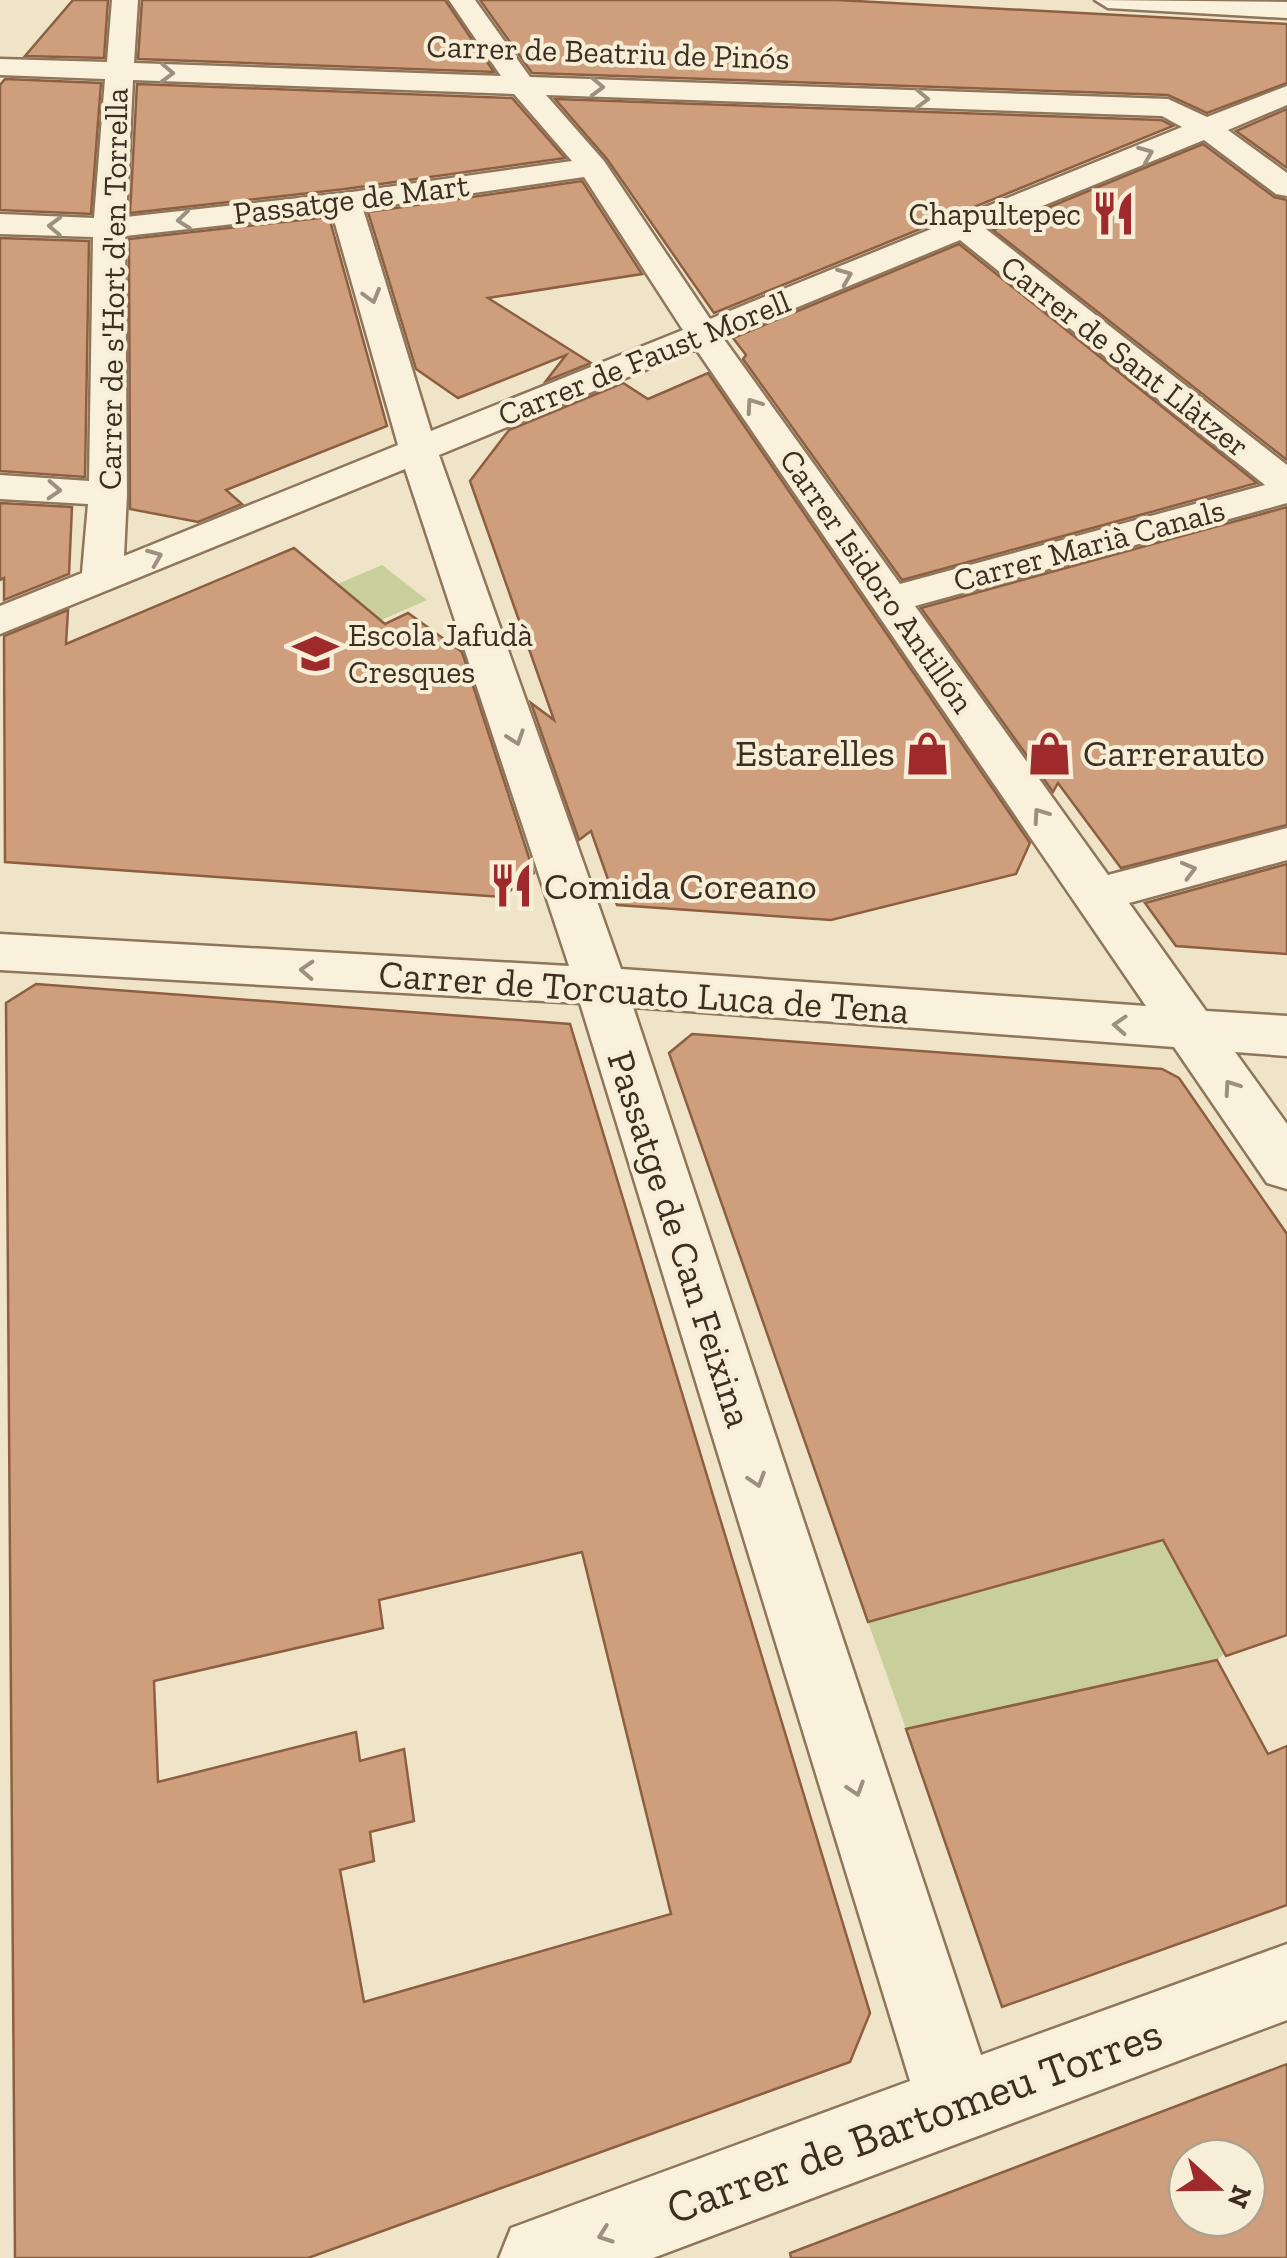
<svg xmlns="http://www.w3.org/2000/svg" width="1287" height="2258" font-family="'Zilla Slab',serif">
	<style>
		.green { fill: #c9cf9b }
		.building { fill: #cf9f7d; stroke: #8d5f41; stroke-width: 2.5; fill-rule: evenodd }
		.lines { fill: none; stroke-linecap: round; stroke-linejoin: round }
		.minor-casing { stroke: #8d765c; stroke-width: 5 }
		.minor { fill: #faf1dc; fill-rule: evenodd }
		.oneway { stroke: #9c907e }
		.labels { text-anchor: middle; stroke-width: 8; stroke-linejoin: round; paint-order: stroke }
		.far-street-label { font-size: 32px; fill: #3d2e20; stroke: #f7eed8 }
		.far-poi-label { font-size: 32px; fill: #3d2e20; stroke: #f7eed8; text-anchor: end }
		.poi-label { font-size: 38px; fill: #3d2e20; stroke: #f7eed8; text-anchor: start }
		.street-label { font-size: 38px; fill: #3d2e20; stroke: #f7eed8 }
		.near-street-label { font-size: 45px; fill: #3d2e20; stroke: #f7eed8 }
	</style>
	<rect width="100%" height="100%" fill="#f0e4c8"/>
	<g class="green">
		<polygon points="382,565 427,600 300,656 253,620"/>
		<polygon points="1163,1540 1225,1653 1217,1660 906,1729 868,1622"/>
	</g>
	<g class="building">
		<polygon points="73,0 108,0 104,58 25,56"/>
		<polygon points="142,0 445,0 494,72 138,59"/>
		<polygon points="480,0 837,0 1287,24 1287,83 1207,113 1168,95 532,73"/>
		<polygon points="5,79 101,83 91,214 0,210 0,85"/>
		<polygon points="137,84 512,98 565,158 345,189 130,213"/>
		<polygon points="555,99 1161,120 1173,126 714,313 607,159"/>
		<polygon points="1287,109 1287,168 1236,131"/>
		<polygon points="1203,144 1274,197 1287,200 1287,460 993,230"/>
		<polygon points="582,181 642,274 488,298 591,363 546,381 566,355 458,398 416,369 368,212"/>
		<polygon points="329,217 387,426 226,490 242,504 198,522 130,509 129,239"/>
		<polygon points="0,238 89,241 85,477 0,471"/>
		<polygon points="959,244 1257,483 902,580 743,359 746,355 733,338"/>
		<polygon points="708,373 1030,843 1016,874 831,920 617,905 591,831 579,840 531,703 554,720 470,481 509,430 623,383 648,399"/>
		<polygon points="0,503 72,507 69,574 4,600 4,578 0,580"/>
		<polygon points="1287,507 1287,825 1121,868 1058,783 1053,792 921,608"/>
		<polygon points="294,548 385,624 408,613 462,652 534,873 502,897 5,862 4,636 68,610 66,644"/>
		<polygon points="1287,864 1287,954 1176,946 1145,903"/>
		<path d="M 36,984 L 570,1024 L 870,2013 L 850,2062 L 308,2258 L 15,2258 L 6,1003 ZM 582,1552 L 671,1914 L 364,2002 L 340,1870 L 374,1861 L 370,1832 L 414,1821 L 404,1749 L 360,1761 L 356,1732 L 158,1782 L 154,1681 L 383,1628 L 379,1600 Z"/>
		<polygon points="692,1034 1162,1069 1179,1078 1287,1234 1287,1635 1226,1656 1163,1540 868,1622 669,1053"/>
		<polygon points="1217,1660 1268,1754 1287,1746 1287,1905 1002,2007 906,1729"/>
		<path d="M 1287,2064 L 1287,2258 L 791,2258 L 790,2253 ZM 1187,2158 L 1247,2158 L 1247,2218 L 1187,2218 Z"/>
	</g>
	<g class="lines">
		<defs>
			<g id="minor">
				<path d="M 112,0 L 138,0 L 134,63 L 501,76 L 449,0 L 475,0 L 530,77 L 1168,99 L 1207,117 L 1287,86 L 1287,105 L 1228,130 L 1287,173 L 1287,196 L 1276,194 L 1204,140 L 986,229 L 1287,465 L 1287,503 L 915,606 L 1108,875 L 1287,828 L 1287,860 L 1129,903 L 1206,1011 L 1287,1016 L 1287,1056 L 1235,1052 L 1287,1124 L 1287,1189 L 1267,1183 L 1174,1047 L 633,1007 L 981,2055 L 1287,1944 L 1287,2020 L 653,2258 L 499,2258 L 511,2228 L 910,2081 L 580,1003 L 0,970 L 0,934 L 569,966 L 405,469 L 0,634 L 0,606 L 82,573 L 88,504 L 0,499 L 0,475 L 89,481 L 93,237 L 0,234 L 0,214 L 94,218 L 105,79 L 0,75 L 0,59 L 107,62 ZM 133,80 L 514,94 L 572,161 L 345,193 L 126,217 ZM 546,95 L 1162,116 L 1182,127 L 710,319 L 604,161 ZM 584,177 L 683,330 L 431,431 L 363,209 ZM 332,213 L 398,445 L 124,556 L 127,494 L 125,236 ZM 960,240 L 1265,485 L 900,584 L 723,338 ZM 696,349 L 1146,1006 L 621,969 L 439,455 Z"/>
				<polygon points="1095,0 1287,2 1287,18 1108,8"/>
			</g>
		</defs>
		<use href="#minor" class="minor-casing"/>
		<use href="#minor" class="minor"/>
	</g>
	<defs><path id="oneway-chevron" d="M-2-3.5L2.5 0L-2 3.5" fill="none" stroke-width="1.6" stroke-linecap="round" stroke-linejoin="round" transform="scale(2.5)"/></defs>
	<g class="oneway">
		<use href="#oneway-chevron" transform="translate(167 73) rotate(2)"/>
		<use href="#oneway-chevron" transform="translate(597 87) rotate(2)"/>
		<use href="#oneway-chevron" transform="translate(922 99) rotate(2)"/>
		<use href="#oneway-chevron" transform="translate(1146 154) rotate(-22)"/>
		<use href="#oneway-chevron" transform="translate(184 220) rotate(174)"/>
		<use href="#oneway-chevron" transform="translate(55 226) rotate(-178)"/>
		<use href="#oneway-chevron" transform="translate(845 276) rotate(-22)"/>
		<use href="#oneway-chevron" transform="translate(372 296) rotate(74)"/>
		<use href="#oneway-chevron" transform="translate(753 405) rotate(-125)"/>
		<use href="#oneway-chevron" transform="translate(54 490) rotate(3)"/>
		<use href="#oneway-chevron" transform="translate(155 557) rotate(-22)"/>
		<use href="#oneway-chevron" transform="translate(516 738) rotate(71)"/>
		<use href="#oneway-chevron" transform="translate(1040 815) rotate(-125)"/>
		<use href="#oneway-chevron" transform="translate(1189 870) rotate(-15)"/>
		<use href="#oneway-chevron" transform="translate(307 970) rotate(-177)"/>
		<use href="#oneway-chevron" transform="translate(1120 1025) rotate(-176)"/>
		<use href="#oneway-chevron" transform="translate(1231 1087) rotate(-125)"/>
		<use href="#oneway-chevron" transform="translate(757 1480) rotate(72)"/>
		<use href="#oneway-chevron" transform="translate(856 1789) rotate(72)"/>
		<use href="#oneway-chevron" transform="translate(605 2235) rotate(160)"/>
	</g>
	<defs>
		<symbol id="restaurant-bare" viewBox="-9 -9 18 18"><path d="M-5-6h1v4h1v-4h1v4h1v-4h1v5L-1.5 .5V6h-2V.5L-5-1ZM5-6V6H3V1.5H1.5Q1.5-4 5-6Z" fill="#9e2a2b" stroke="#f7eed8" stroke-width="2.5" paint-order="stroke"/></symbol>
		<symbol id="school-bare" viewBox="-9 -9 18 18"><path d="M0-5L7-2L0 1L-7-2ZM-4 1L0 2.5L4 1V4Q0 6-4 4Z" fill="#9e2a2b" stroke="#f7eed8" stroke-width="2.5" paint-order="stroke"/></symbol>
		<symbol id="shop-bare" viewBox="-9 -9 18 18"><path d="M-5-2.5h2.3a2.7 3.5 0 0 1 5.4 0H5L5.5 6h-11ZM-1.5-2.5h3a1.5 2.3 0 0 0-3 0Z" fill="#9e2a2b" stroke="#f7eed8" stroke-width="2.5" paint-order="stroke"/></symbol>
	</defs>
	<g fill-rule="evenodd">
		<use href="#restaurant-bare" x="1082" y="182" width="63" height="63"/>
		<use href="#school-bare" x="284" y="622" width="63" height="63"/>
		<use href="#shop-bare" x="896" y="722" width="63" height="63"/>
		<use href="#shop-bare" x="1018" y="722" width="63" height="63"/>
		<use href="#restaurant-bare" x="480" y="854" width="63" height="63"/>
	</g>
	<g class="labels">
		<g class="far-street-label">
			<text transform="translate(608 52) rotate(2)" y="11">Carrer de Beatriu de Pinós</text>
			<text transform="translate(351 199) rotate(-7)" y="11">Passatge de Mart</text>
			<text transform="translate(113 289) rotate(-89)" y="11">Carrer de s'Hort d'en Torrella</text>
			<text transform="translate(1125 356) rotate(38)" y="11">Carrer de Sant Llàtzer</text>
			<text transform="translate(644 358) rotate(-22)" y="11">Carrer de Faust Morell</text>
			<text transform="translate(1089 545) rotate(-15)" y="11">Carrer Marià Canals</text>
			<text transform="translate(877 581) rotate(55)" y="11">Carrer Isidoro Antillón</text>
		</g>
		<g class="far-poi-label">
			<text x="1081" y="225">Chapultepec</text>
			<text x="348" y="646" text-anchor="start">Escola Jafudà<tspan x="348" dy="37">Cresques</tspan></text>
		</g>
		<g class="poi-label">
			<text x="895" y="766" text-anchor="end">Estarelles</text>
			<text x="1083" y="766">Carrerauto</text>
			<text x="544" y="899">Comida Coreano</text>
		</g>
		<g class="street-label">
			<text transform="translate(644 992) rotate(4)" y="13">Carrer de Torcuato Luca de Tena</text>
			<text transform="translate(680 1239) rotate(72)" y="13">Passatge de Can Feixina</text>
		</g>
		<g class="near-street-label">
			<text transform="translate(914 2120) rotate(-20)" y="16">Carrer de Bartomeu Torres</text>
		</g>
	</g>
	<g transform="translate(1217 2188) rotate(111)"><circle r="48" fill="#f7eed8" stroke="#ada18e" stroke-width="2.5"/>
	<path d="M0-8L18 38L0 25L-18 38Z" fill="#9e2a2b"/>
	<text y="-15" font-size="28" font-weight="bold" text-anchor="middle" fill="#3d2e20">N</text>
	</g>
</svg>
